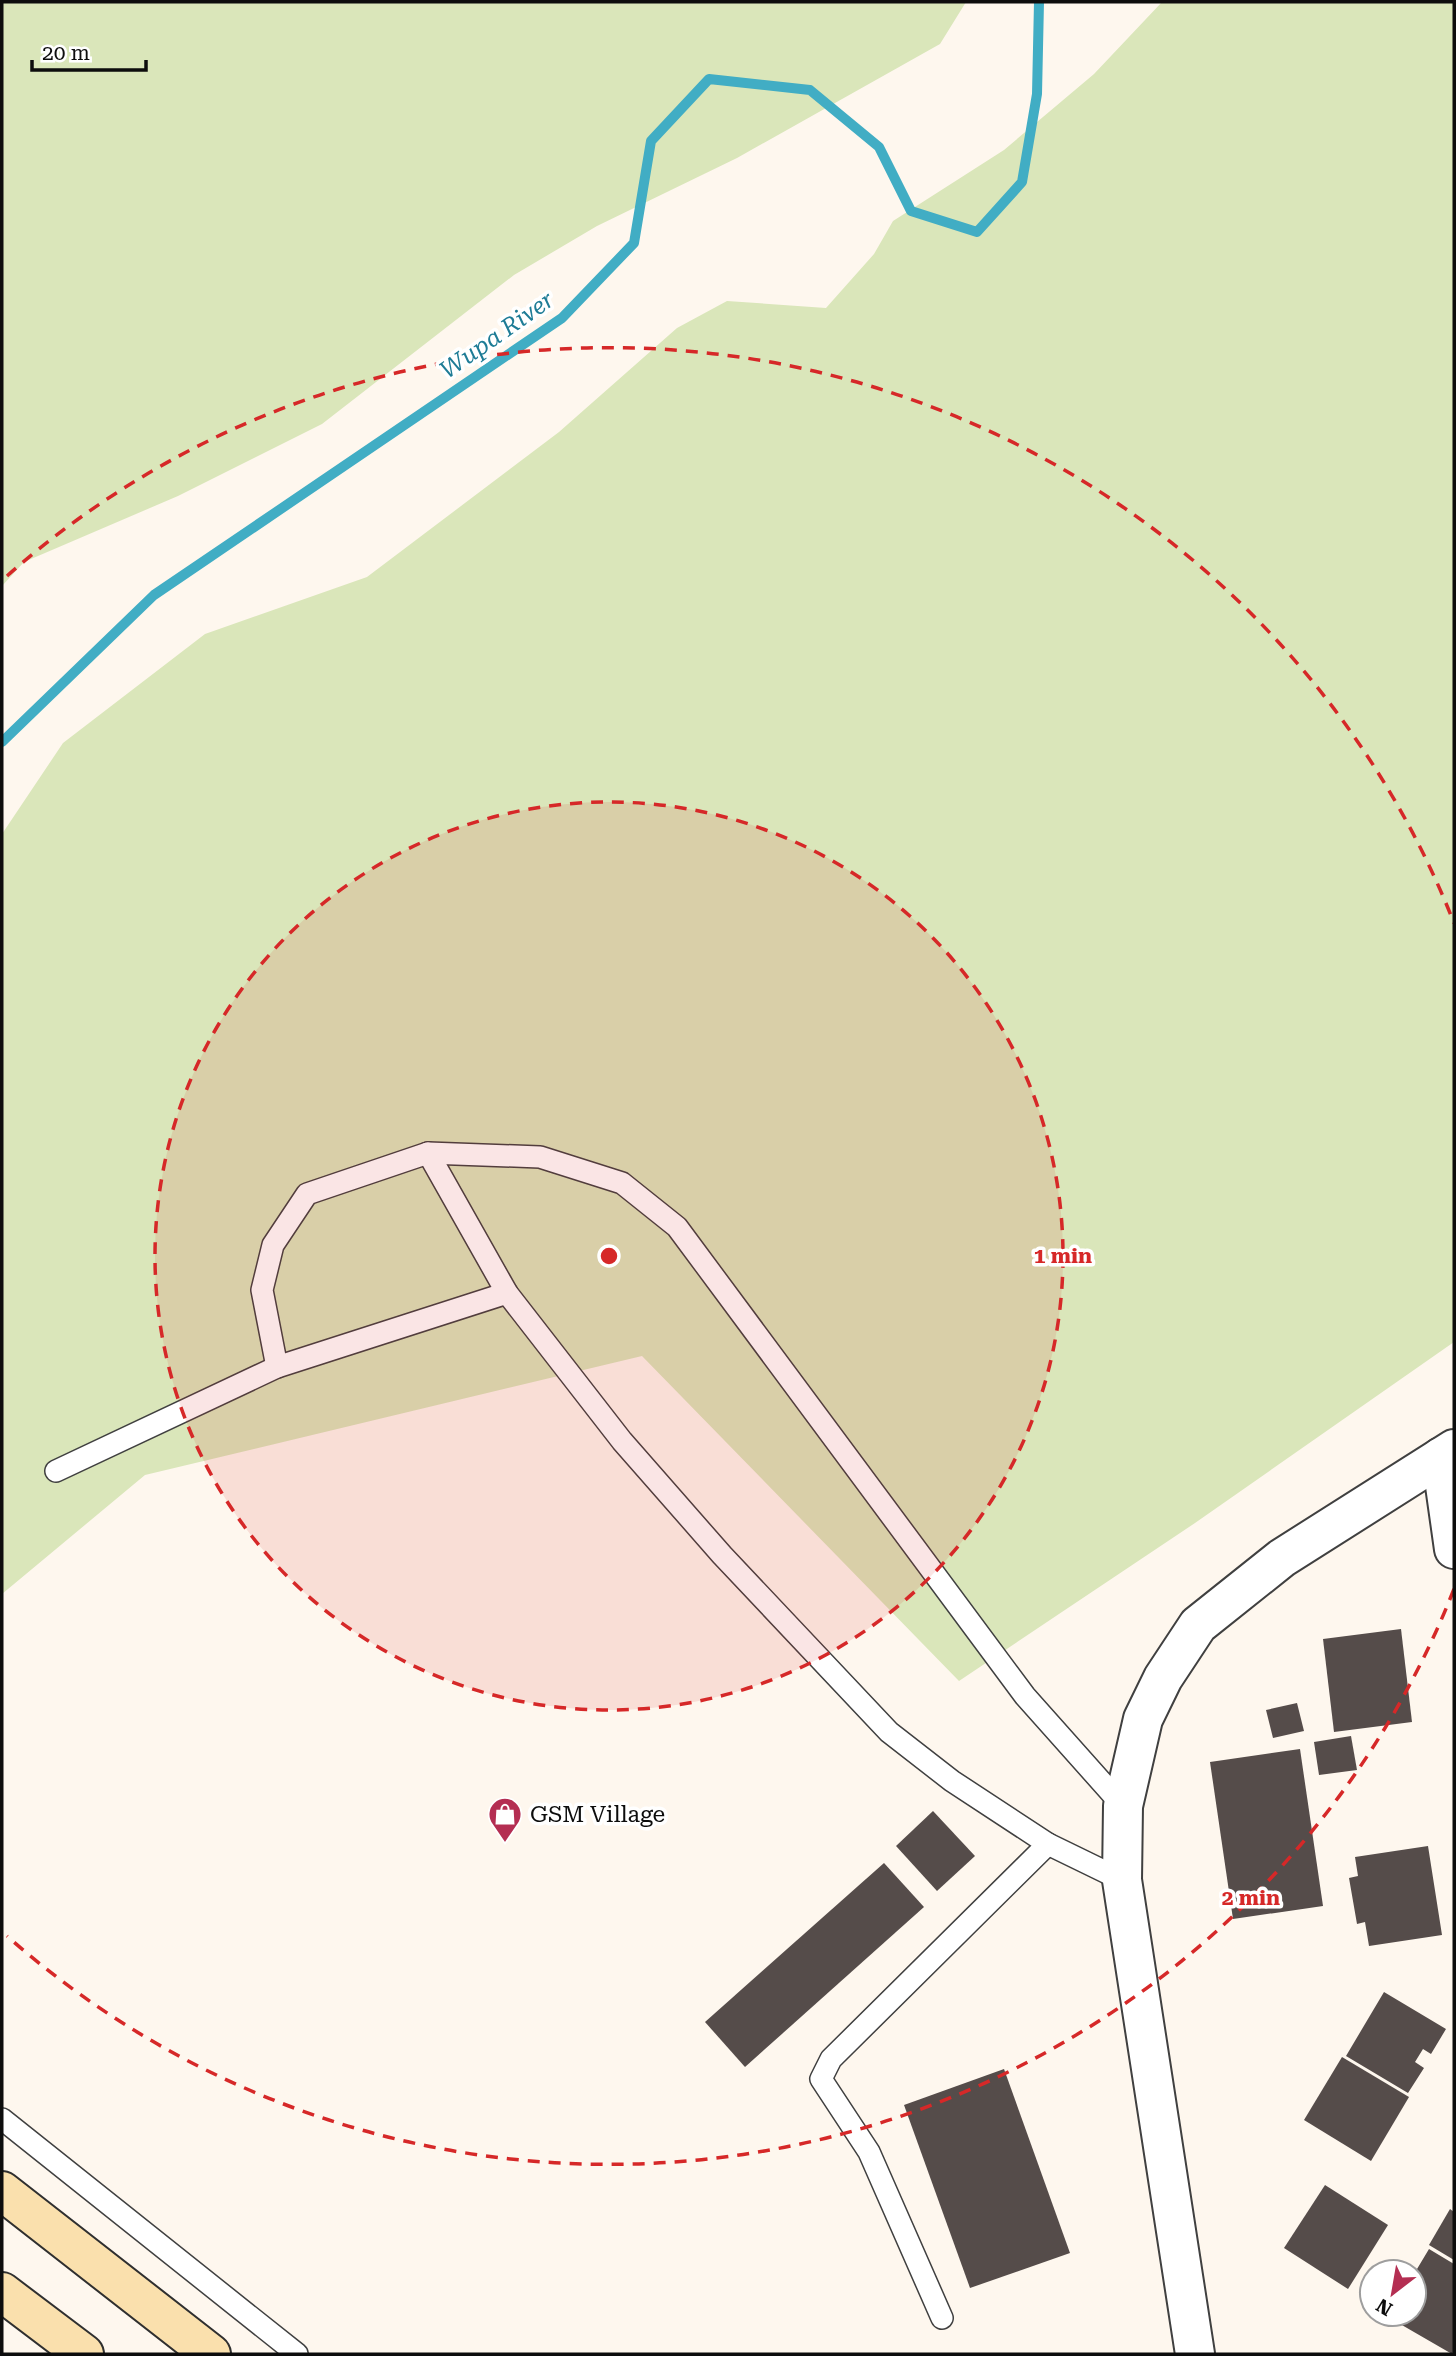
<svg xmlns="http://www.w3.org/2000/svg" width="1456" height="2356" font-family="'Roboto Serif',serif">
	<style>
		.green { fill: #dae6ba }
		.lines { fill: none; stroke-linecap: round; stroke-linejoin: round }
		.stream { stroke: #41adc4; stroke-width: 10 }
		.building { fill: #554c4a }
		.lane-casing { stroke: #404040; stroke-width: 24 }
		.street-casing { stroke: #404040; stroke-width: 42 }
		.secondary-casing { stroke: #2f2f2f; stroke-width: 42 }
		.lane { stroke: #fff; stroke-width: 21 }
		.street { stroke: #fff; stroke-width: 38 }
		.secondary { stroke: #fae0ad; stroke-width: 38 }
		.ring { fill: none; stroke: #d62828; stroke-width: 3.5; stroke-dasharray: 12 9 }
		.labels { text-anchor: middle; stroke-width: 7; stroke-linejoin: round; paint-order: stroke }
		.poi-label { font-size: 23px; fill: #0d0d0d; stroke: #fff; text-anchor: start }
		.water-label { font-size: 24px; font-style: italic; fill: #1e7c96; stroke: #fff }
		.centre { fill: #d62828; stroke: #fff; stroke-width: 3.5 }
		.ring-label { font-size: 21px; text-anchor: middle; font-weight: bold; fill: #d62828; stroke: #fff; stroke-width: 7; stroke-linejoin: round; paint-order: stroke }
	</style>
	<rect width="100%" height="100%" fill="#fef7ee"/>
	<g class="green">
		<polygon points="2,2 966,2 940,44 737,158 597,226 514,275 322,424 178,496 24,562 2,586"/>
		<polygon points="1162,2 1454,2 1454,1342 1195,1523 959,1681 642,1356 145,1475 2,1594 2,834 63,743 205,634 367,577 559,432 677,328 727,301 826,308 874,254 893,221 1004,150 1094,74"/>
	</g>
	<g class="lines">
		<polyline class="stream" points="2,742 154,595 562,318 634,243 651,141 709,79 810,90 879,147 911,211 977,232 1022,182 1037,94 1039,2"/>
	</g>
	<g class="building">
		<polygon points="1401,1629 1412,1722 1334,1732 1323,1639"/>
		<polygon points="1297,1703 1304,1731 1273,1738 1266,1710"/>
		<polygon points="1351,1736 1357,1770 1319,1775 1314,1742"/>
		<polygon points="1300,1749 1323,1906 1233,1919 1210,1762"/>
		<polygon points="933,1811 975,1856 937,1891 896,1846"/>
		<polygon points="1428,1846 1442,1935 1369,1946 1365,1922 1357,1924 1349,1878 1358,1876 1355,1857"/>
		<polygon points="884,1863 924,1907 745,2067 705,2022"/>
		<polygon points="1384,1992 1446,2029 1431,2054 1423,2049 1415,2062 1424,2068 1408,2093 1346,2056"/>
		<polygon points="1342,2057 1409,2097 1371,2161 1304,2120"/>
		<polygon points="1004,2069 1070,2253 970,2288 904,2105"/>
		<polygon points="1325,2185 1388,2225 1348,2289 1284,2248"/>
		<polygon points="1450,2209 1454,2212 1454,2260 1429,2245"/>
		<polygon points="1429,2249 1454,2264 1454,2350 1452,2354 1388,2317 1390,2314 1414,2314 1414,2274"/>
	</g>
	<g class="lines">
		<defs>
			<g id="lane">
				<polyline points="428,1153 507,1293 622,1441 722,1555 889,1732 952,1781 1048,1844 1122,1880"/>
				<polyline points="277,1367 262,1290 273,1245 307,1194 428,1153 540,1157 622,1183 677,1227 1025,1696 1123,1806"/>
				<polyline points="56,1471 277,1367 507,1293"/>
				<polyline points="2,2119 297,2354"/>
				<polyline points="942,2318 869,2152 821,2079 831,2059 1048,1844"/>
			</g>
			<g id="street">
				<polyline points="1441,1457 1454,1549"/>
				<polyline points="1195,2354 1122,1880 1123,1806 1143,1719 1163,1678 1198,1625 1282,1558 1454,1449"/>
			</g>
			<g id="secondary">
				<polyline points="2,2191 211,2354"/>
				<polyline points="2,2292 84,2354"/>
			</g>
		</defs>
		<use href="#lane" class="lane-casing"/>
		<use href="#street" class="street-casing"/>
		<use href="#secondary" class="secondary-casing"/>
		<use href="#lane" class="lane"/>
		<use href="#street" class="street"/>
		<use href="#secondary" class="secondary"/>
	</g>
	<circle cx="609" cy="1256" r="454" fill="#d62828" fill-opacity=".12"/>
	<g class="ring">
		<circle cx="609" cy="1256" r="454"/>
		<path d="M1454 1589A908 908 0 0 1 7 1936M7 576A908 908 0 0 1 1454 923"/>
	</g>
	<defs>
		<symbol id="shop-pin" viewBox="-11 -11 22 30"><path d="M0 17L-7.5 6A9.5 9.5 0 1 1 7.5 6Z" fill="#b42e52" stroke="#fff"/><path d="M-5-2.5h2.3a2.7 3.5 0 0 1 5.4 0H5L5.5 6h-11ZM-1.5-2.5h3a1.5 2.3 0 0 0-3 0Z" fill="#fff"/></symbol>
	</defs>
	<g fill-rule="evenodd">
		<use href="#shop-pin" x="486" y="1795" width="38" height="52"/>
	</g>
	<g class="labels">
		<g class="poi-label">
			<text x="530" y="1822">GSM Village</text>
		</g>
		<g class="water-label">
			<text transform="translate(497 335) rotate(-35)" y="8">Wupa River</text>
		</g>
	</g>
	<circle cx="609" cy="1256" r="10" class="centre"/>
	<g class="ring-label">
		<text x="1063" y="1263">1 min</text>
		<text x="1251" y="1905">2 min</text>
	</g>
	<rect width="1456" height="2356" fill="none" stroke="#0d0d0d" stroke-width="7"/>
	<g transform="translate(1393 2293) rotate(211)"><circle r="33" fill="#ffffff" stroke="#9e9e9e" stroke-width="2"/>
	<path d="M0-5L12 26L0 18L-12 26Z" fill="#b42e52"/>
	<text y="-10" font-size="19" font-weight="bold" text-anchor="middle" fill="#0d0d0d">N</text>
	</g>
	<path d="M32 60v10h114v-10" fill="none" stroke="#0d0d0d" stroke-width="3.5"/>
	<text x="42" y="60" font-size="21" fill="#0d0d0d" stroke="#ffffff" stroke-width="5" paint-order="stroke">20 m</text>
</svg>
